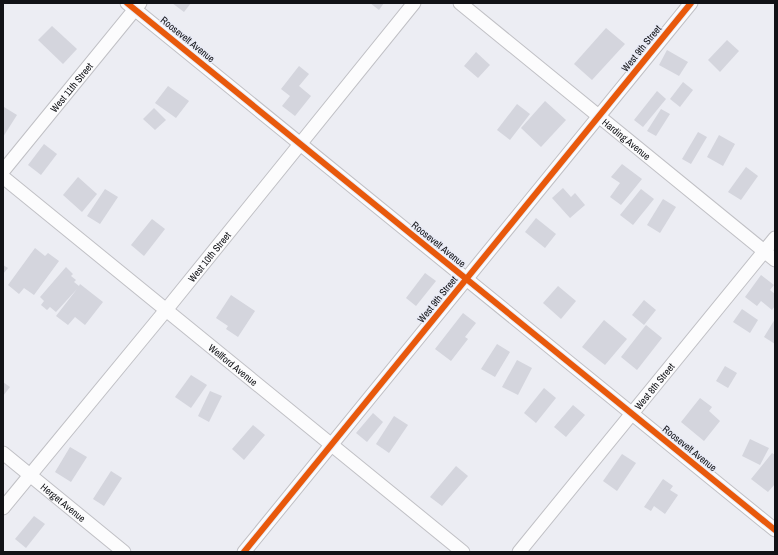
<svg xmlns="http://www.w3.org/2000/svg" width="778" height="555" font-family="'Archivo Narrow',sans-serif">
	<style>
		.building { fill: #d4d5dd }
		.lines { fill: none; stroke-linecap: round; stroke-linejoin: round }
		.street-casing { stroke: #c0c0c5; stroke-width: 15 }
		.street { stroke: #fcfcfd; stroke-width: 13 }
		.cycleway-casing { stroke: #e9ebf6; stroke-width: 8 }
		.cycleway { stroke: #e8590c; stroke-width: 6 }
		.labels { text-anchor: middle; stroke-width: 3; stroke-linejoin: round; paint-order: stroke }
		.street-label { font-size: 10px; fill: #111216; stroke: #e9ebf6 }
	</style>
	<rect width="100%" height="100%" fill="#ecedf3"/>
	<g class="building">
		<polygon points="172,3 191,3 184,12"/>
		<polygon points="370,3 384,3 379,10"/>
		<polygon points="52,26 77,49 63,64 38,40"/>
		<polygon points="606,28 625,44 592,80 574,64"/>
		<polygon points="727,40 739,51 720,72 708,60"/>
		<polygon points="667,50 688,62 679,76 659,65"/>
		<polygon points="476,52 490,65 478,78 464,66"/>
		<polygon points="299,66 309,74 299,86 311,96 295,116 282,106 290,96 281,89"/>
		<polygon points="683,82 693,90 680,107 670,99"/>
		<polygon points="168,86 189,101 176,118 155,103"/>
		<polygon points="657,91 666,99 643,127 634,120"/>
		<polygon points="545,101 566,120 541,147 521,128"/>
		<polygon points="517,104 530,114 510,140 497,130"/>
		<polygon points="4,107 17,115 3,137 3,108"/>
		<polygon points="154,108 166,120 155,130 143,119"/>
		<polygon points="661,109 670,114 656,136 647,131"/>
		<polygon points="698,132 707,137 691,164 682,159"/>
		<polygon points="719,135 735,144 723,166 707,157"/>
		<polygon points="44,144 57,154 41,175 28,165"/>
		<polygon points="622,164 642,179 621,205 610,197 620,183 611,177"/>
		<polygon points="746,167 758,176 741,200 728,192"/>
		<polygon points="78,177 97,194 82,212 63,195"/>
		<polygon points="563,188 571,197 575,193 585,205 570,218 552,198"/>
		<polygon points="105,189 118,197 100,224 87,216"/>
		<polygon points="641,189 654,199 633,225 620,215"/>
		<polygon points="663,199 676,207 660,233 647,225"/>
		<polygon points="536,218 556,234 545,248 525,232"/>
		<polygon points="152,219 165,229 144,256 131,245"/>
		<polygon points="35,248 45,256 48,253 59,261 34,295 24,288 19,294 8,285"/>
		<polygon points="3,265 8,268 3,274"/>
		<polygon points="66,267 73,274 71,276 76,280 74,282 79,286 80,284 103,302 85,325 75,317 68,325 56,316 77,289 56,312 50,307 47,310 41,305 44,301 40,297"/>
		<polygon points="425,273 436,281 416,306 406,298"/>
		<polygon points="761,275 774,285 770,290 775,294 775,306 772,310 761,301 757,306 745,297"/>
		<polygon points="558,286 576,301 561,319 543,303"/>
		<polygon points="231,295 255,311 238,337 226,329 228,326 216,318"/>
		<polygon points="644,300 656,310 644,325 632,315"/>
		<polygon points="742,309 758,320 750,333 733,322"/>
		<polygon points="463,313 476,323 465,337 468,339 451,361 435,349"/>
		<polygon points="775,319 775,344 764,337"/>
		<polygon points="604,320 627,339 605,365 582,347"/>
		<polygon points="646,325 662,338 637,370 621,357"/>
		<polygon points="497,344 510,352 495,377 481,369"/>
		<polygon points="517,360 532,368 518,395 502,387"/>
		<polygon points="725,366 737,373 728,388 716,381"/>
		<polygon points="191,375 207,385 191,408 175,397"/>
		<polygon points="3,382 10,387 3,396"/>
		<polygon points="544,388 556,398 536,423 524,413"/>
		<polygon points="210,391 222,396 209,422 198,416"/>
		<polygon points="700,398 712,407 709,411 720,421 704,441 681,422"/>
		<polygon points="573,405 585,415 566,437 554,427"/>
		<polygon points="373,413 383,422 367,442 356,433"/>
		<polygon points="394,416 408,425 389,453 376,444"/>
		<polygon points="253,425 265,435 244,460 232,449"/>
		<polygon points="750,439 769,448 760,465 742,456"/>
		<polygon points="70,447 87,457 71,482 55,472"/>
		<polygon points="772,453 775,455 774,471 775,484 768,492 751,479"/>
		<polygon points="622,454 636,463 617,491 603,481"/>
		<polygon points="456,466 468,476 442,506 430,497"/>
		<polygon points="111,471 122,478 104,506 93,499"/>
		<polygon points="663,479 673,486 670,490 678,495 665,514 654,506 651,511 644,507"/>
		<polygon points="34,516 45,524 26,548 15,539"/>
	</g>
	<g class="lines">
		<defs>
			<g id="street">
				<polyline points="127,3 775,530"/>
				<path id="s1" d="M 460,3 L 775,260"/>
				<path id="s2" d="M 3,171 L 140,3"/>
				<path id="s3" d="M 3,177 L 463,552"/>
				<path id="s4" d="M 3,453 L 124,552"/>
				<path id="s5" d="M 3,508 L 166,310 L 414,3"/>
				<polyline points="244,552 691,3"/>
				<path id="s6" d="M 519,552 L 775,238"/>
			</g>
		</defs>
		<use href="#street" class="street-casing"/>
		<use href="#street" class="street"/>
		<defs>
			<g id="cycleway">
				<polyline points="127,3 775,530"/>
				<polyline points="244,552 691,3"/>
			</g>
		</defs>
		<use href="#cycleway" class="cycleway-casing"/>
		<use href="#cycleway" class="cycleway"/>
	</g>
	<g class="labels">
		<g class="street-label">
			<text transform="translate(188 39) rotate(39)" y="4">Roosevelt Avenue</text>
			<text transform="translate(641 48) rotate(-51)" y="4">West 9th Street</text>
			<text dy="4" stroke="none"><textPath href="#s2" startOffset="108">West 11th Street</textPath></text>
			<text dy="4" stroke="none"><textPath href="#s1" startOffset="215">Harding Avenue</textPath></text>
			<text transform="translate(439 244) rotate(39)" y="4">Roosevelt Avenue</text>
			<text dy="4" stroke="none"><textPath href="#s5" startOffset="325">West 10th Street</textPath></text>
			<text transform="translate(437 299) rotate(-51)" y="4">West 9th Street</text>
			<text dy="4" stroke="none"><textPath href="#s3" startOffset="297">Wellford Avenue</textPath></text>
			<text dy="4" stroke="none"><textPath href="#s6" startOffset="214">West 8th Street</textPath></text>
			<text transform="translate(690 448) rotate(39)" y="4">Roosevelt Avenue</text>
			<text dy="4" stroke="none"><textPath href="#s4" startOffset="78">Herget Avenue</textPath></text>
		</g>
	</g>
	<rect width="778" height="555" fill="none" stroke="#111216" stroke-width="8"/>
</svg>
